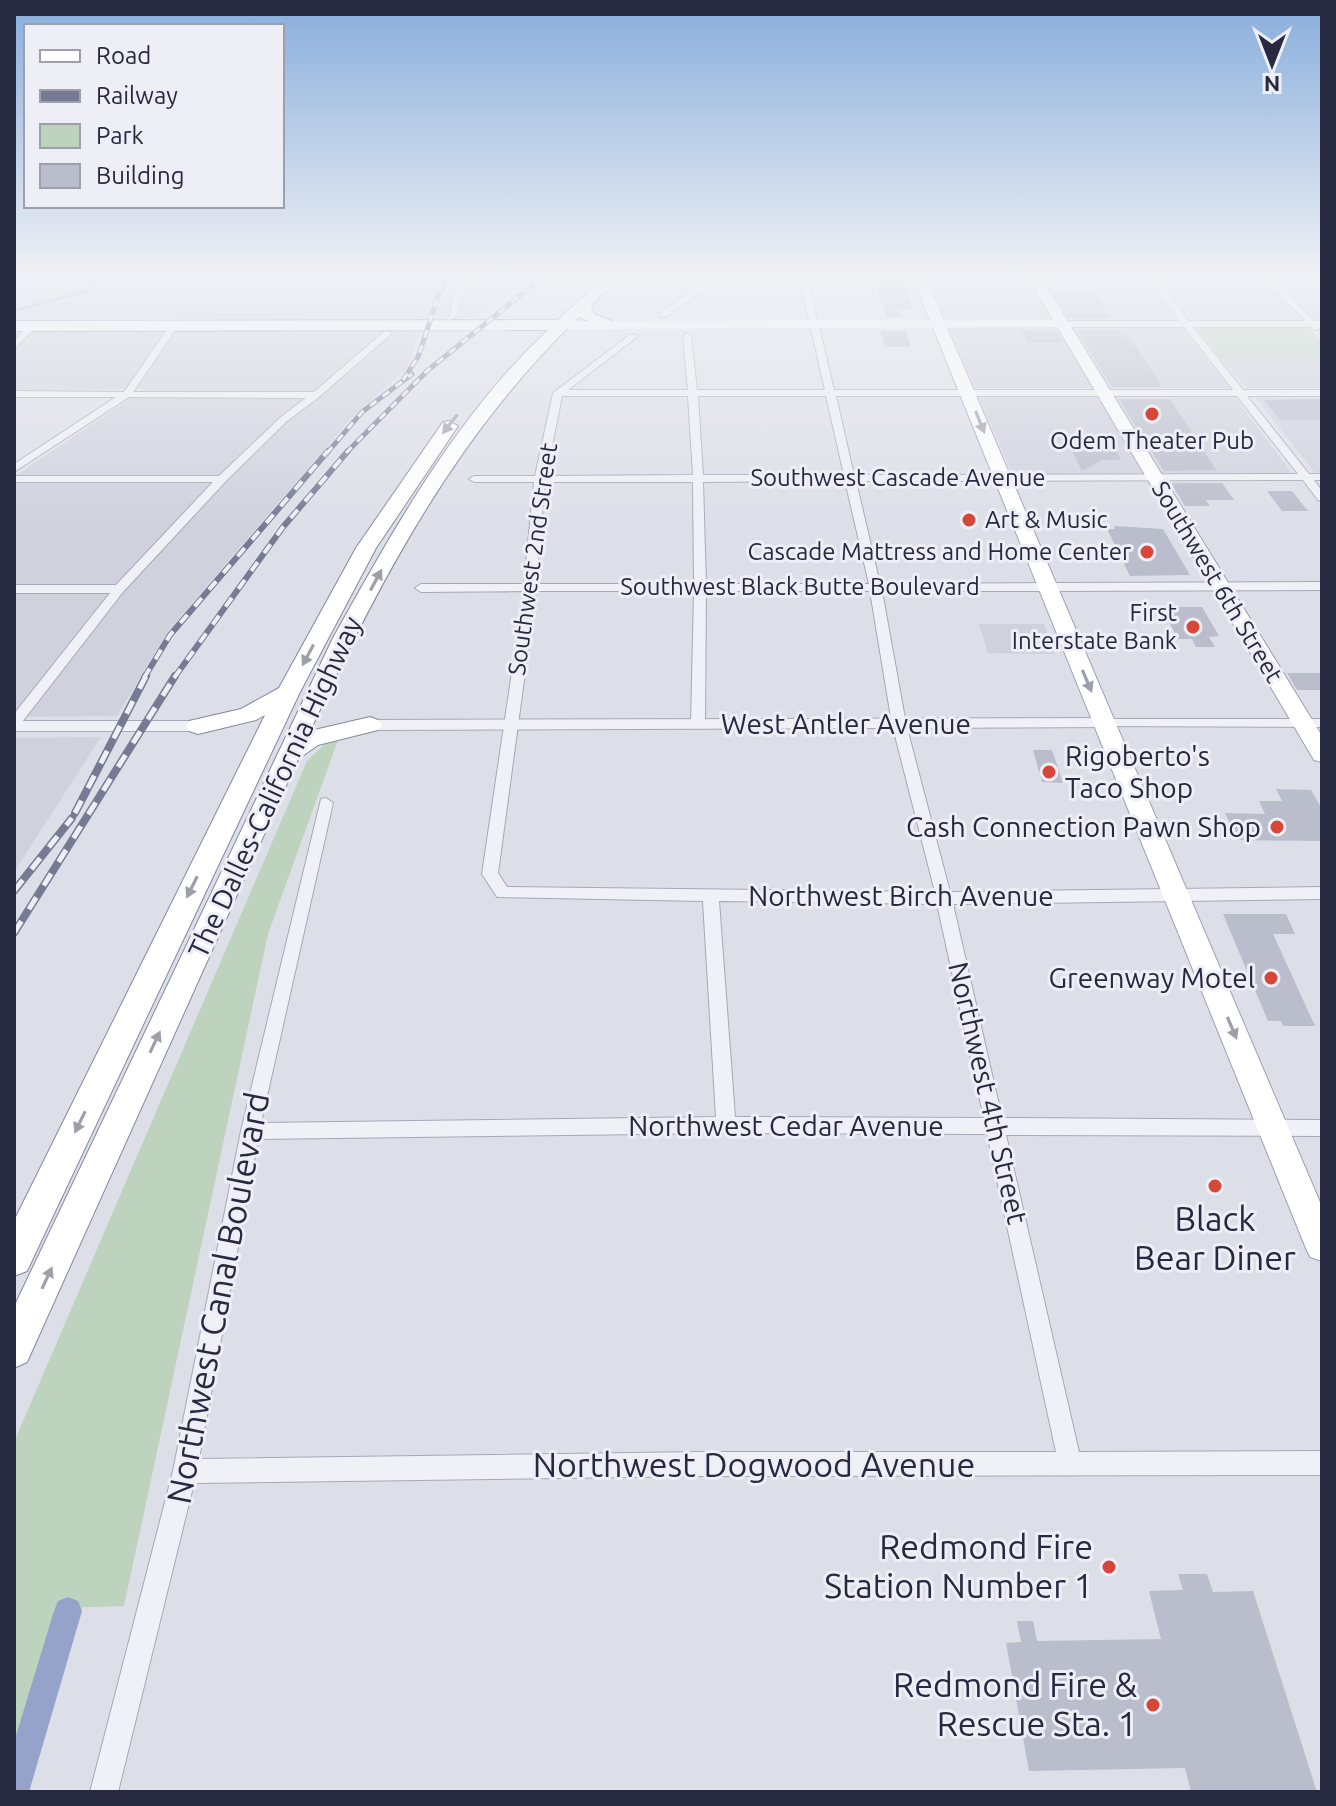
<svg xmlns="http://www.w3.org/2000/svg" width="1336" height="1806" font-family="Ubuntu,sans-serif">
	<style>
		.built { fill: #cfd1dd }
		.green { fill: #bed3be }
		.lines { fill: none; stroke-linecap: round; stroke-linejoin: round }
		.stream { stroke: #95a3cb; stroke-width: 3 }
		.canal { fill: #95a3cb; fill-rule: evenodd }
		.building { fill: #babdcb }
		.minor-casing { stroke: #a6a8b6; stroke-width: 2 }
		.tertiary-casing { stroke: #a6a8b6; stroke-width: 2 }
		.primary-casing { stroke: #9ca0b4; stroke-width: 2 }
		.trunk-casing { stroke: #8488a0; stroke-width: 2 }
		.minor { fill: #f0f1f6; fill-rule: evenodd }
		.tertiary { fill: #f0f1f6; fill-rule: evenodd }
		.secondary { fill: #fff; fill-rule: evenodd }
		.primary { fill: #fff; fill-rule: evenodd }
		.trunk { fill: #fff; fill-rule: evenodd }
		.rail-far2-casing { stroke: #767a93; stroke-width: 5 }
		.rail-far1-casing { stroke: #767a93; stroke-width: 6 }
		.rail-casing { stroke: #767a93; stroke-width: 8 }
		.rail-far2 { stroke: #edeef6; stroke-width: 3; stroke-dasharray: 8; stroke-linecap: butt }
		.rail-far1 { stroke: #edeef6; stroke-width: 4; stroke-dasharray: 11; stroke-linecap: butt }
		.rail { stroke: #edeef6; stroke-width: 5; stroke-dasharray: 14; stroke-linecap: butt }
		.oneway { fill: #9d9fa9 }
		.poi-dot { fill: #d64639; stroke: #edeef6; stroke-width: 3 }
		.labels { text-anchor: middle; stroke-width: 6; stroke-linejoin: round; paint-order: stroke }
		.far-poi-label { font-size: 24px; fill: #262940; stroke: #edeef6; text-anchor: end }
		.far-street-label { font-size: 24px; fill: #262940; stroke: #edeef6 }
		.street-label { font-size: 28px; fill: #262940; stroke: #edeef6 }
		.poi-label { font-size: 28px; fill: #262940; stroke: #edeef6; text-anchor: end }
		.near-poi-label { font-size: 34px; fill: #262940; stroke: #edeef6; text-anchor: end }
		.near-street-label { font-size: 34px; fill: #262940; stroke: #edeef6 }
	</style>
	<rect width="100%" height="100%" fill="#dddfe8"/>
	<g class="built">
		<polygon points="14,276 536,276 473,318 14,318"/>
		<polygon points="927,276 1142,276 1229,388 975,388"/>
		<polygon points="1157,276 1258,276 1301,321 1193,321"/>
		<polygon points="1273,276 1322,276 1322,321 1316,321"/>
		<polygon points="14,329 422,330 406,369 353,416 168,631 117,716 14,717 14,477 144,389 14,390"/>
		<polygon points="1221,359 1322,359 1322,388 1247,388"/>
		<polygon points="979,398 1235,398 1292,473 1013,474"/>
		<polygon points="1256,398 1322,398 1322,474 1316,474"/>
		<polygon points="979,624 1044,624 1055,654 988,653"/>
		<polygon points="101,737 14,872 14,738"/>
	</g>
	<g class="green">
		<polygon points="1307,326 1322,342 1322,359 1221,359 1195,327"/>
		<polygon points="338,740 268,934 124,1606 59,1608 14,1746 14,1442 307,761 324,745"/>
	</g>
	<g class="lines">
		<polyline class="stream" points="14,311 90,290 91,276"/>
		<polygon class="canal" points="68,1597 78,1601 82,1611 29,1792 14,1792 14,1742 54,1611 58,1601"/>
	</g>
	<g class="building">
		<polygon points="873,276 902,276 913,309 898,309 901,317 886,317"/>
		<polygon points="1055,294 1096,294 1111,318 1069,318"/>
		<polygon points="1020,330 1057,333 1063,343 1027,343"/>
		<polygon points="1077,330 1119,330 1125,338 1130,338 1162,387 1112,387"/>
		<polygon points="880,331 906,331 911,347 885,347"/>
		<polygon points="1119,399 1170,399 1216,470 1164,471"/>
		<polygon points="1316,399 1322,401 1322,420 1280,420 1264,400"/>
		<polygon points="1069,445 1113,445 1121,460 1102,460 1082,471"/>
		<polygon points="1171,483 1222,483 1234,500 1206,500 1210,506 1185,506"/>
		<polygon points="1267,491 1292,491 1308,511 1282,511"/>
		<polygon points="1114,526 1163,529 1190,575 1130,576 1107,529 1115,529"/>
		<polygon points="1166,607 1202,607 1219,636 1209,637 1215,647 1196,647 1192,639 1178,639 1167,618 1172,618"/>
		<polygon points="1287,673 1322,673 1322,690 1297,690"/>
		<polygon points="1033,750 1052,750 1063,783 1042,782"/>
		<polygon points="1276,789 1311,790 1322,809 1322,841 1238,840 1225,813 1265,814 1259,801 1282,801"/>
		<polygon points="1223,914 1286,914 1295,934 1273,934 1315,1026 1283,1026 1281,1021 1268,1021"/>
		<polygon points="1178,1574 1207,1574 1213,1592 1253,1591 1317,1792 1191,1792 1185,1768 1029,1771 1006,1643 1021,1642 1017,1621 1033,1621 1037,1641 1161,1639 1149,1591 1183,1590"/>
	</g>
	<g class="lines">
		<defs>
			<g id="minor">
				<polygon points="471,276 481,276 465,289 455,318 448,320 457,288"/>
				<polygon points="714,276 724,276 666,317 660,317 660,313"/>
				<path d="M 799,276 L 807,276 L 834,390 L 1233,390 L 1184,327 L 1060,327 L 1056,324 L 1060,321 L 1180,321 L 1145,276 L 1153,276 L 1189,321 L 1305,321 L 1261,276 L 1270,276 L 1314,321 L 1322,321 L 1322,327 L 1315,330 L 1310,327 L 1193,327 L 1243,390 L 1322,390 L 1322,396 L 1247,396 L 1309,474 L 1322,474 L 1322,480 L 1314,480 L 1322,491 L 1322,501 L 1318,500 L 1303,480 L 856,481 L 880,584 L 1048,583 L 1054,587 L 1048,591 L 882,591 L 906,724 L 950,892 L 1322,887 L 1322,899 L 953,904 L 1002,1118 L 1322,1120 L 1322,1136 L 1006,1135 L 1079,1452 L 1322,1451 L 1322,1475 L 701,1476 L 194,1483 L 118,1792 L 90,1792 L 173,1471 L 241,1131 L 321,799 L 326,798 L 333,803 L 261,1123 L 716,1117 L 703,901 L 497,897 L 482,874 L 524,591 L 421,592 L 415,588 L 421,584 L 524,584 L 534,482 L 474,482 L 469,479 L 474,476 L 535,476 L 553,393 L 631,334 L 638,336 L 568,390 L 688,390 L 683,336 L 687,333 L 691,336 L 697,390 L 825,390 ZM 562,396 L 688,396 L 693,475 L 546,476 ZM 698,396 L 826,396 L 844,475 L 703,475 ZM 836,396 L 1237,396 L 1298,474 L 854,475 ZM 845,481 L 869,584 L 706,584 L 703,482 ZM 545,482 L 693,482 L 694,584 L 536,584 ZM 536,591 L 694,591 L 691,723 L 698,727 L 705,723 L 706,591 L 870,591 L 892,724 L 935,892 L 507,887 L 498,873 ZM 719,901 L 937,904 L 984,1118 L 735,1117 ZM 726,1133 L 987,1134 L 1056,1452 L 701,1452 L 199,1459 L 258,1139 Z"/>
				<polygon points="30,324 37,326 14,349 14,341"/>
				<polygon points="171,324 178,326 133,392 314,392 385,331 392,333 319,397 287,421 226,481 123,592 19,726 14,727 14,714 110,593 14,593 14,585 116,585 213,482 14,482 14,476 219,476 281,417 306,398 129,397 14,472 14,464 116,397 14,397 14,391 124,392"/>
				<polygon points="1105,719 1322,719 1322,727 1100,726 1098,723"/>
			</g>
			<g id="tertiary">
				<polygon points="1322,582 1322,590 1048,591 1041,587 1048,583"/>
				<polygon points="1105,718 1111,719 1114,723 1111,727 370,730 361,725 370,720"/>
				<polygon points="14,721 198,721 207,726 198,731 14,731"/>
			</g>
			<g id="primary">
				<polygon points="912,276 925,276 1322,1207 1322,1261 1310,1257 1305,1246"/>
				<polygon points="1027,276 1040,276 1322,736 1322,762 1314,760 1311,755"/>
			</g>
			<g id="trunk">
				<path d="M 606,276 L 621,276 L 591,305 L 594,314 L 612,321 L 612,327 L 602,327 L 579,317 C 459,431 378,582 310,731 L 370,717 L 378,720 L 382,725 L 378,730 L 318,745 L 298,759 L 27,1362 L 14,1368 L 14,1307 L 333,638 C 393,530 457,415 548,330 L 14,331 L 14,321 L 558,320 Z"/>
				<polygon points="449,421 458,426 376,548 300,692 27,1271 14,1276 14,1221 265,715 256,720 198,734 189,731 186,726 189,721 241,709 279,688 356,548 443,422"/>
			</g>
		</defs>
		<use href="#minor" class="minor-casing"/>
		<use href="#tertiary" class="tertiary-casing"/>
		<use href="#primary" class="primary-casing"/>
		<use href="#trunk" class="trunk-casing"/>
		<use href="#minor" class="minor"/>
		<use href="#tertiary" class="tertiary"/>
		<polygon class="secondary" points="1060,320 1065,321 1065,327 559,329 553,325 559,321"/>
		<use href="#primary" class="primary"/>
		<use href="#trunk" class="trunk"/>
		<defs>
			<g id="rail-far2">
				<polyline points="403,380 418,357 445,276"/>
				<polyline points="327,453 362,412 412,374"/>
				<polyline points="346,453 427,371 544,276"/>
			</g>
			<g id="rail-far1">
				<polyline points="144,678 170,635 328,451"/>
				<polyline points="174,678 283,527 348,451"/>
			</g>
			<g id="rail">
				<polyline points="75,813 146,676"/>
				<polyline points="14,891 72,818"/>
				<polyline points="14,933 175,676"/>
			</g>
		</defs>
		<use href="#rail-far2" class="rail-far2-casing"/>
		<use href="#rail-far1" class="rail-far1-casing"/>
		<use href="#rail" class="rail-casing"/>
		<use href="#rail-far2" class="rail-far2"/>
		<use href="#rail-far1" class="rail-far1"/>
		<use href="#rail" class="rail"/>
	</g>
	<defs><path id="oneway-solid" d="M-6-.8H1V-3.2L6.5 0L1 3.2V.8H-6Z" transform="scale(2)"/></defs>
	<g class="oneway">
		<use href="#oneway-solid" transform="translate(980 422) rotate(68)"/>
		<use href="#oneway-solid" transform="translate(450 424) rotate(128)"/>
		<use href="#oneway-solid" transform="translate(376 580) rotate(-62)"/>
		<use href="#oneway-solid" transform="translate(308 655) rotate(118)"/>
		<use href="#oneway-solid" transform="translate(1087 681) rotate(67)"/>
		<use href="#oneway-solid" transform="translate(192 887) rotate(116)"/>
		<use href="#oneway-solid" transform="translate(1232 1028) rotate(67)"/>
		<use href="#oneway-solid" transform="translate(155 1042) rotate(-65)"/>
		<use href="#oneway-solid" transform="translate(80 1122) rotate(116)"/>
		<use href="#oneway-solid" transform="translate(47 1278) rotate(-65)"/>
	</g>
	<linearGradient id="sky" x2="0" y2="1"><stop stop-color="#87addc"/><stop offset="0.52" stop-color="#f0f1f5"/><stop offset="1" stop-color="#f0f1f5" stop-opacity="0"/></linearGradient>
	<rect width="1336" height="529" fill="url(#sky)"/>
	<g class="poi-dot">
		<circle cx="1152" cy="414" r="8"/>
		<circle cx="969" cy="520" r="8"/>
		<circle cx="1147" cy="552" r="8"/>
		<circle cx="1193" cy="627" r="8"/>
		<circle cx="1049" cy="772" r="8"/>
		<circle cx="1277" cy="827" r="8"/>
		<circle cx="1271" cy="978" r="8"/>
		<circle cx="1215" cy="1186" r="8"/>
		<circle cx="1109" cy="1567" r="8"/>
		<circle cx="1153" cy="1705" r="8"/>
	</g>
	<g class="labels">
		<g class="far-poi-label">
			<text x="1152" y="449" text-anchor="middle">Odem Theater Pub</text>
			<text x="985" y="528" text-anchor="start">Art &amp; Music</text>
			<text x="1131" y="560">Cascade Mattress and Home Center</text>
			<text x="1177" y="621">First<tspan x="1177" dy="28">Interstate Bank</tspan></text>
		</g>
		<g class="far-street-label">
			<text x="898" y="486">Southwest Cascade Avenue</text>
			<text transform="translate(533 559) rotate(-82)" y="8">Southwest 2nd Street</text>
			<text transform="translate(1217 582) rotate(59)" y="8">Southwest 6th Street</text>
			<text x="800" y="595">Southwest Black Butte Boulevard</text>
		</g>
		<g class="street-label">
			<text x="846" y="734">West Antler Avenue</text>
			<text transform="translate(275 787) rotate(-65)" y="10">The Dalles-California Highway</text>
			<text x="901" y="906">Northwest Birch Avenue</text>
			<text transform="translate(988 1093) rotate(77)" y="10">Northwest 4th Street</text>
			<text x="786" y="1136">Northwest Cedar Avenue</text>
		</g>
		<g class="poi-label">
			<text x="1065" y="766" text-anchor="start">Rigoberto's<tspan x="1065" dy="32">Taco Shop</tspan></text>
			<text x="1261" y="837">Cash Connection Pawn Shop</text>
			<text x="1255" y="988">Greenway Motel</text>
		</g>
		<g class="near-poi-label">
			<text x="1215" y="1231" text-anchor="middle">Black<tspan x="1215" dy="39">Bear Diner</tspan></text>
			<text x="1093" y="1559">Redmond Fire<tspan x="1093" dy="39">Station Number 1</tspan></text>
			<text x="1137" y="1697">Redmond Fire &amp;<tspan x="1137" dy="39">Rescue Sta. 1</tspan></text>
		</g>
		<g class="near-street-label">
			<text transform="translate(218 1298) rotate(-79)" y="12">Northwest Canal Boulevard</text>
			<text x="754" y="1477">Northwest Dogwood Avenue</text>
		</g>
	</g>
	<rect width="1336" height="1806" fill="none" stroke="#262940" stroke-width="32"/>
	<rect x="24" y="24" width="260" height="184" fill="#edeef6" stroke="#9d9fad" stroke-width="2"/>
	<rect x="40" y="50" width="40" height="12" fill="#ffffff" stroke="#9d9fad" stroke-width="2"/>
	<text x="96" y="64" font-size="24" fill="#262940">Road</text>
	<rect x="40" y="90" width="40" height="12" fill="#767a93" stroke="#9d9fad" stroke-width="2"/>
	<text x="96" y="104" font-size="24" fill="#262940">Railway</text>
	<rect x="40" y="124" width="40" height="24" fill="#bed3be" stroke="#9d9fad" stroke-width="2"/>
	<text x="96" y="144" font-size="24" fill="#262940">Park</text>
	<rect x="40" y="164" width="40" height="24" fill="#babdcb" stroke="#9d9fad" stroke-width="2"/>
	<text x="96" y="184" font-size="24" fill="#262940">Building</text>
	<g transform="translate(1272 64) rotate(180)" stroke="#edeef6" stroke-width="6" paint-order="stroke">
	<path d="M0-6L14 30L0 20L-14 30Z" fill="#262940"/>
	<text y="-12" font-size="22" font-weight="bold" text-anchor="middle" fill="#262940">N</text>
	</g>
</svg>
